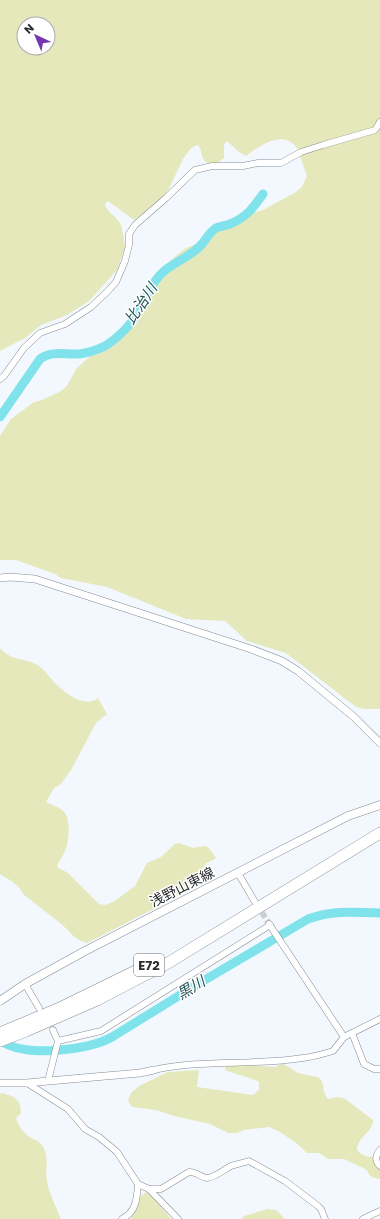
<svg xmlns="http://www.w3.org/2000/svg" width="380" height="1219" font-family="Poppins,'Noto Sans JP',sans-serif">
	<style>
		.green { fill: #e5e8bb; fill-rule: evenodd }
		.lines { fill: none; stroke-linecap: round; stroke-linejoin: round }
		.river { stroke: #80e3ec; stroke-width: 9 }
		.minor-tunnel { stroke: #cacfd5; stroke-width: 6; stroke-dasharray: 6 3; stroke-linecap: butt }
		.minor-casing { stroke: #858c93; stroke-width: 7 }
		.tertiary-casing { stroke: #858c93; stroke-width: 8 }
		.secondary-casing { stroke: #858c93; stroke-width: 9 }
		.motorway-casing { stroke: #858c93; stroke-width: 12 }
		.minor { stroke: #fff; stroke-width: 6 }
		.tertiary { stroke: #fff; stroke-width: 7 }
		.secondary { stroke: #fff; stroke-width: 8 }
		.motorway { stroke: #fff; stroke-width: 11 }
		.labels { text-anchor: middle; stroke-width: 3; stroke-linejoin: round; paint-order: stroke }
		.shield { fill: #fff; stroke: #6a6c6e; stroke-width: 1 }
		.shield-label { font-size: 13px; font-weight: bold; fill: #2a2d30 }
		.street-label { font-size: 14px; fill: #2a2d30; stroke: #fff }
		.water-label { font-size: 15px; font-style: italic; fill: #255256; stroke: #fff }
	</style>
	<rect width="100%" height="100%" fill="#f2f8fe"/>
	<g class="green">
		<path d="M 0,0 L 380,0 L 380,709 L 364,709 L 356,707 L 286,653 L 247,641 L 225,621 L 186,619 L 107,587 L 61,578 L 55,574 L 16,560 L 0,560 L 0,436 L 11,419 L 34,402 L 42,400 L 61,391 L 67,386 L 76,369 L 89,357 L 99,350 L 110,347 L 138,323 L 152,287 L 164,267 L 172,259 L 186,248 L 197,244 L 209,233 L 219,226 L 237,218 L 263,210 L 296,192 L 302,187 L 307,176 C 304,169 300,153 296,147 C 282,129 258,147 246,156 L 239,152 L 227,141 L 224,144 L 224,158 L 217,163 L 209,164 C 200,160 203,151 198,145 L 191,148 L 183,159 L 163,201 L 134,220 L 108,201 L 105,204 C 106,212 117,216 121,225 C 123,232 124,240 125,248 L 117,270 L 89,301 L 67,315 L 41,325 L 25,338 L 0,351 ZM 24,24 L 48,24 L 48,48 L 24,48 Z"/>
		<path d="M 0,648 C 3,651 6,654 10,656 C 19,660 30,660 39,666 C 46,671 51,680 58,686 C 68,695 85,708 98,698 L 107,714 L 96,723 L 71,770 L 61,784 L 54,788 L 46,802 C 52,805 60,807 65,813 C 71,822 69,844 64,853 C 62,858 58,861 57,867 L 68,873 L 99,904 L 105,905 L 113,902 L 135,886 L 147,863 L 161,857 L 175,844 L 179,843 L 193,848 L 204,846 L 208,847 L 216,858 L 205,864 L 199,878 L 185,891 L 181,891 L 169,901 L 87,943 C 73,939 71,932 60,923 C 48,913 35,904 23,894 C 18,883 9,880 0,874 Z"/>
		<path d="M 282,1063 L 298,1073 L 318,1077 C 326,1083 321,1091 328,1099 L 336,1097 L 344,1098 L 373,1120 C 373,1132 358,1136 357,1150 C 362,1157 372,1158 380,1156 L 380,1179 C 373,1178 369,1177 367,1170 L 344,1159 L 328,1159 L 319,1153 L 307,1153 L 296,1143 L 280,1132 L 269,1127 L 244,1130 L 237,1133 L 228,1133 L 210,1124 L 174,1116 L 156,1110 L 132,1107 L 128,1101 L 131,1093 L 139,1086 L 168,1072 L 199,1070 L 197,1087 L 253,1095 L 259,1090 L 259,1082 C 255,1079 232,1073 225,1070 L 226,1066 L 229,1064 L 276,1067 Z"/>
		<path d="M 2,1093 C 14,1096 21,1099 21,1113 L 16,1118 C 18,1125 22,1131 28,1136 C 32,1139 38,1140 41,1144 C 50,1155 45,1168 47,1181 C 48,1191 57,1209 61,1219 L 0,1219 L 0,1094 Z"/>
		<polygon points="146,1192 152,1196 171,1219 131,1219 140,1197"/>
		<polygon points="268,1209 276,1210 285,1219 242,1219 244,1216"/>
	</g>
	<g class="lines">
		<g class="river">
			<path d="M 0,417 L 40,359 C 52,350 65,355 79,354 C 87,353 97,350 105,346 C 118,338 133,323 140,309 C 146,297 151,285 160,275 C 172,262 190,258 202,244 C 206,239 210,232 216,228 C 220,226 226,226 230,224 C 247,217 253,208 263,194"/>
			<path d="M 0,1040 C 23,1058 88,1051 112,1037 L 198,984 L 308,919 C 332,910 355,912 380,913"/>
		</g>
		<polyline class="minor-tunnel" points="257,905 268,922"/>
		<defs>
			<g id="minor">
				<polyline points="0,379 4,376 24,348 40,333 65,324 91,307 108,291 116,282 125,261 129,245 129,234 135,225 166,198 195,170 212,166 243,166 258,163 281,163 301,152 323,145 375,130 380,122"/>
				<polyline points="238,873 255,902"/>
				<polyline points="269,924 344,1037"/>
				<polyline points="25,984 39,1008"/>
				<polyline points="352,1033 364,1064 374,1069 380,1069"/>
				<polyline points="58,1041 101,1031 270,925"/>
				<path d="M 154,1070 C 203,1059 254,1066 303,1058 C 313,1057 323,1054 333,1051 L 344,1037 L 380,1019"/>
				<polyline points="48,1081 58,1041 53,1030"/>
				<polyline points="27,1083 68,1109 85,1129 99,1137 117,1152 138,1184 149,1189 178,1219"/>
				<path d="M 380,1150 C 375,1156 375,1161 380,1166"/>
				<path d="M 149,1189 L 161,1189 L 189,1172 C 196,1171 201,1178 207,1178 C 216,1177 223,1170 231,1166 C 236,1164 243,1163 249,1161 L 285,1181 L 318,1206 L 321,1209 L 325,1219"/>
				<path d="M 122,1219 C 136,1212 137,1199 138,1184"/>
				<polyline points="363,1219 380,1211"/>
			</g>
			<g id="tertiary">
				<polyline points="0,578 10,577 35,579 251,649 282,661 298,671 354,717 380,743"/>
				<polyline points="0,1083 27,1083 48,1081 140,1073 154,1070"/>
			</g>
			<polyline id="secondary" points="0,1001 25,984 85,951 348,816 380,805"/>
			<g id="motorway">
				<polyline points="0,1033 62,1007 148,965"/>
				<polyline points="0,1041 26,1031 97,1000 168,963 380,833"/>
			</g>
		</defs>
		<use href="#minor" class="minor-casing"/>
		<use href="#tertiary" class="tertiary-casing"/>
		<use href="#secondary" class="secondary-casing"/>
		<use href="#motorway" class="motorway-casing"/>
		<use href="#minor" class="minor"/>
		<use href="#tertiary" class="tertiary"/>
		<use href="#secondary" class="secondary"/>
		<use href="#motorway" class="motorway"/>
	</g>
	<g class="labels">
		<rect class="shield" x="134" y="954" width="30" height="22" rx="3"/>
		<g class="shield-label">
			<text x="149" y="970">E72</text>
		</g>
		<g class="street-label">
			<text transform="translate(182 887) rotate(-27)" y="5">浅野山東線</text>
		</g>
		<g class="water-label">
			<text transform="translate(141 304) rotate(-56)" y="5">比治川</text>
			<text transform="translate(191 988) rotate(-31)" y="5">黒川</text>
		</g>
	</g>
	<g transform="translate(36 36) rotate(316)"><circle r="19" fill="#ffffff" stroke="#aaabac"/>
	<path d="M0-3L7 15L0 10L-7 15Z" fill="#7437ad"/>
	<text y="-6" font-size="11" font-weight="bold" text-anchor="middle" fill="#2a2d30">N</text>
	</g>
</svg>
